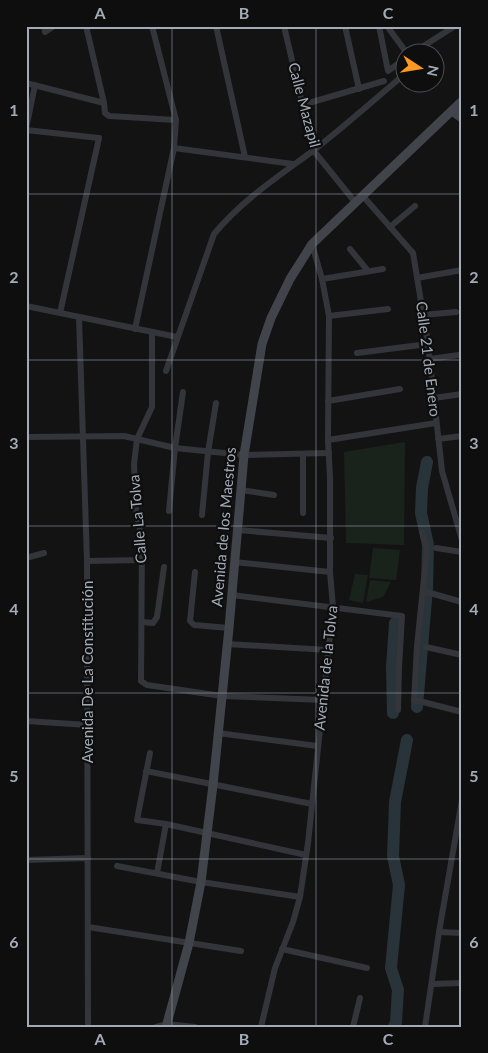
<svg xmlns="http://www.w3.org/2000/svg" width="488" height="1053" font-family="Lato,sans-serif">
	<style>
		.green { fill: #1a231b }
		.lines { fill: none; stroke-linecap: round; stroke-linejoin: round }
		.river { stroke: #283439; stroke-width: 12 }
		.minor { stroke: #33353a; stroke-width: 6 }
		.secondary { stroke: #41444a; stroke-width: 9 }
		.grid { fill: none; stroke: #a3abb6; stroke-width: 1; stroke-opacity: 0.55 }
		.labels { text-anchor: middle; stroke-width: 4.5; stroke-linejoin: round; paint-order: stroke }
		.street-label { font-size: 15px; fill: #a3abb6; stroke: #0e0e0f }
		.neatline { fill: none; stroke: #a3abb6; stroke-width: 2 }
		.grid-label { font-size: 16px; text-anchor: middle; font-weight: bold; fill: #a3abb6 }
	</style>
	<rect width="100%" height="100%" fill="#131314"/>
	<g class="green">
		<polygon points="405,442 404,545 346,543 344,452"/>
		<polygon points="373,548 400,550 396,580 369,578"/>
		<polygon points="355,574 368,575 363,603 349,600"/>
		<polygon points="370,580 391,582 383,597 366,602"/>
	</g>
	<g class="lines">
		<g class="river">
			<polyline points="417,707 427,588 428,545 421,513 422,488 427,462"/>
			<polyline points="393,713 392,668 395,623"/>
			<polyline points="394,1027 396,1022 398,990 391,968 399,885 393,856 395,802 407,740"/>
		</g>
		<g class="minor">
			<polyline points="44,26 45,32 54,26"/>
			<polyline points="86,26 104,103"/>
			<polyline points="216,26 245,157"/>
			<polyline points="284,26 313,150 355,202"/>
			<polyline points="345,26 359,89"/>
			<polyline points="379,26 388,71 406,58"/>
			<polyline points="387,26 406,52"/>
			<polyline points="414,52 455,26"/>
			<polyline points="26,83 104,103 105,113 109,116 176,120"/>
			<polyline points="302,105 384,81"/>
			<polyline points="26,129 35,85"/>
			<polyline points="26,130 99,138 60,313"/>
			<polyline points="174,148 293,164"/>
			<polyline points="362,195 413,253 428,344 442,471 462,540"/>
			<polyline points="390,227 415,206"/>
			<polyline points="350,249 368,271"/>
			<polyline points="417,278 462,270"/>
			<polyline points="322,279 383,269"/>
			<polyline points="26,306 177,337"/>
			<polyline points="423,315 456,312"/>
			<polyline points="329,316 388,309"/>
			<polyline points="79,317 87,561 88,1027"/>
			<polyline points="135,329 174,148 176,120 152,26"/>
			<polyline points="152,332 152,407 137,439 134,464 136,510 142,540 141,681 147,685 222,696 323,700"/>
			<polyline points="357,353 428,344"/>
			<polyline points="430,359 459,355"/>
			<path d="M 166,371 L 214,234 C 242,200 279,176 314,150 C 345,126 375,99 406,73"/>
			<polyline points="434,398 462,394"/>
			<polyline points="328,401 400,389"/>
			<polyline points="26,437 124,436 175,448 244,455 329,453"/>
			<polyline points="438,439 462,436"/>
			<polyline points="328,440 436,423"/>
			<polyline points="241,490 274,495"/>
			<polyline points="169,511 175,448 183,392"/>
			<polyline points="303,513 303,454"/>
			<polyline points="202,515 208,452 216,403"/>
			<polyline points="238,530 331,538"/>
			<polyline points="422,532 427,549 417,646 414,701 419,701 462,712"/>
			<polyline points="436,548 462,552"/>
			<polyline points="26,558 44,553"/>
			<polyline points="87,561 143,560"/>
			<polyline points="234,562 330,572"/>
			<polyline points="195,572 190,621 194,625 229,628"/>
			<polyline points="423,591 462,602"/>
			<polyline points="232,595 402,616 399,667 398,710"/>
			<polyline points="142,622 153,623 157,617 164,567"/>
			<polyline points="227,644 328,650"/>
			<polyline points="426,647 462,655"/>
			<polyline points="26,721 88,725"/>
			<polyline points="218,733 317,746"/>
			<polyline points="150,753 137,820 166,824 306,855"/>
			<polyline points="146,771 312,804"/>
			<polyline points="26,860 88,858"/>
			<polyline points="117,866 201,882 300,897"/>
			<polyline points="157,873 166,824"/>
			<polyline points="88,927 241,951"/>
			<polyline points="439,932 462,933"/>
			<polyline points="282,949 367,968"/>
			<polyline points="432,984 462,983"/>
			<polyline points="156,1027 167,1024 195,1027"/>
			<polyline points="261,1027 275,968 293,922 300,897 308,843 333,607 330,572 330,478 328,440 329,316 322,279 312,244"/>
			<polyline points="353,1027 360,998"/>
			<polyline points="425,1027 439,932 462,800"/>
		</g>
		<g class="secondary">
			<polyline points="452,111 462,118"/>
			<polyline points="166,1027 189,943 201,882 213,785 229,628 244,455 262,344 271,318 290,279 312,244 462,101"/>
		</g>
	</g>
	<path class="grid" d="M 172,26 L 172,1027M 316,26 L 316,1027M 26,194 L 462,194M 26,360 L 462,360M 26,526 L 462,526M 26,693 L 462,693M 26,859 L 462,859"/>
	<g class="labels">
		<g class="street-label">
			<text transform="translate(304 105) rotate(75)" y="5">Calle Mazapil</text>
			<text transform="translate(428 359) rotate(83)" y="5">Calle 21 de Enero</text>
			<text transform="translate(138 519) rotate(-95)" y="5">Calle La Tolva</text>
			<text transform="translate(224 527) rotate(-85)" y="5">Avenida de los Maestros</text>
			<text transform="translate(326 668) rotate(-84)" y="5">Avenida de la Tolva</text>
			<text transform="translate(88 672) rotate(-90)" y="5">Avenida De La Constitución</text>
		</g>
	</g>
	<rect width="488" height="1053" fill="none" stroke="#0e0e0f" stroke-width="55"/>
	<g transform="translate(420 68) rotate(102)"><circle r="24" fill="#0e0e0f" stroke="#4a4d52"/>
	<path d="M0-4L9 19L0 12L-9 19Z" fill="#ff9820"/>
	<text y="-8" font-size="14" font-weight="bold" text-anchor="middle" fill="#a3abb6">N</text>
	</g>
	<rect x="28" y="28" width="432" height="998" class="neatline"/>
	<g class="grid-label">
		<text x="100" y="19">A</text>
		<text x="244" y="19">B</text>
		<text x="388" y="19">C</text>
		<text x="14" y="116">1</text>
		<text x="474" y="116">1</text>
		<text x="14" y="283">2</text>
		<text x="474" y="283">2</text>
		<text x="14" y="449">3</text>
		<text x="474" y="449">3</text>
		<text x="14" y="615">4</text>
		<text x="474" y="615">4</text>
		<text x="14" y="782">5</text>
		<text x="474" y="782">5</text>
		<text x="14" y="948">6</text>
		<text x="474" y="948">6</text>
		<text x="100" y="1045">A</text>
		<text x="244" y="1045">B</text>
		<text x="388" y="1045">C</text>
	</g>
</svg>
